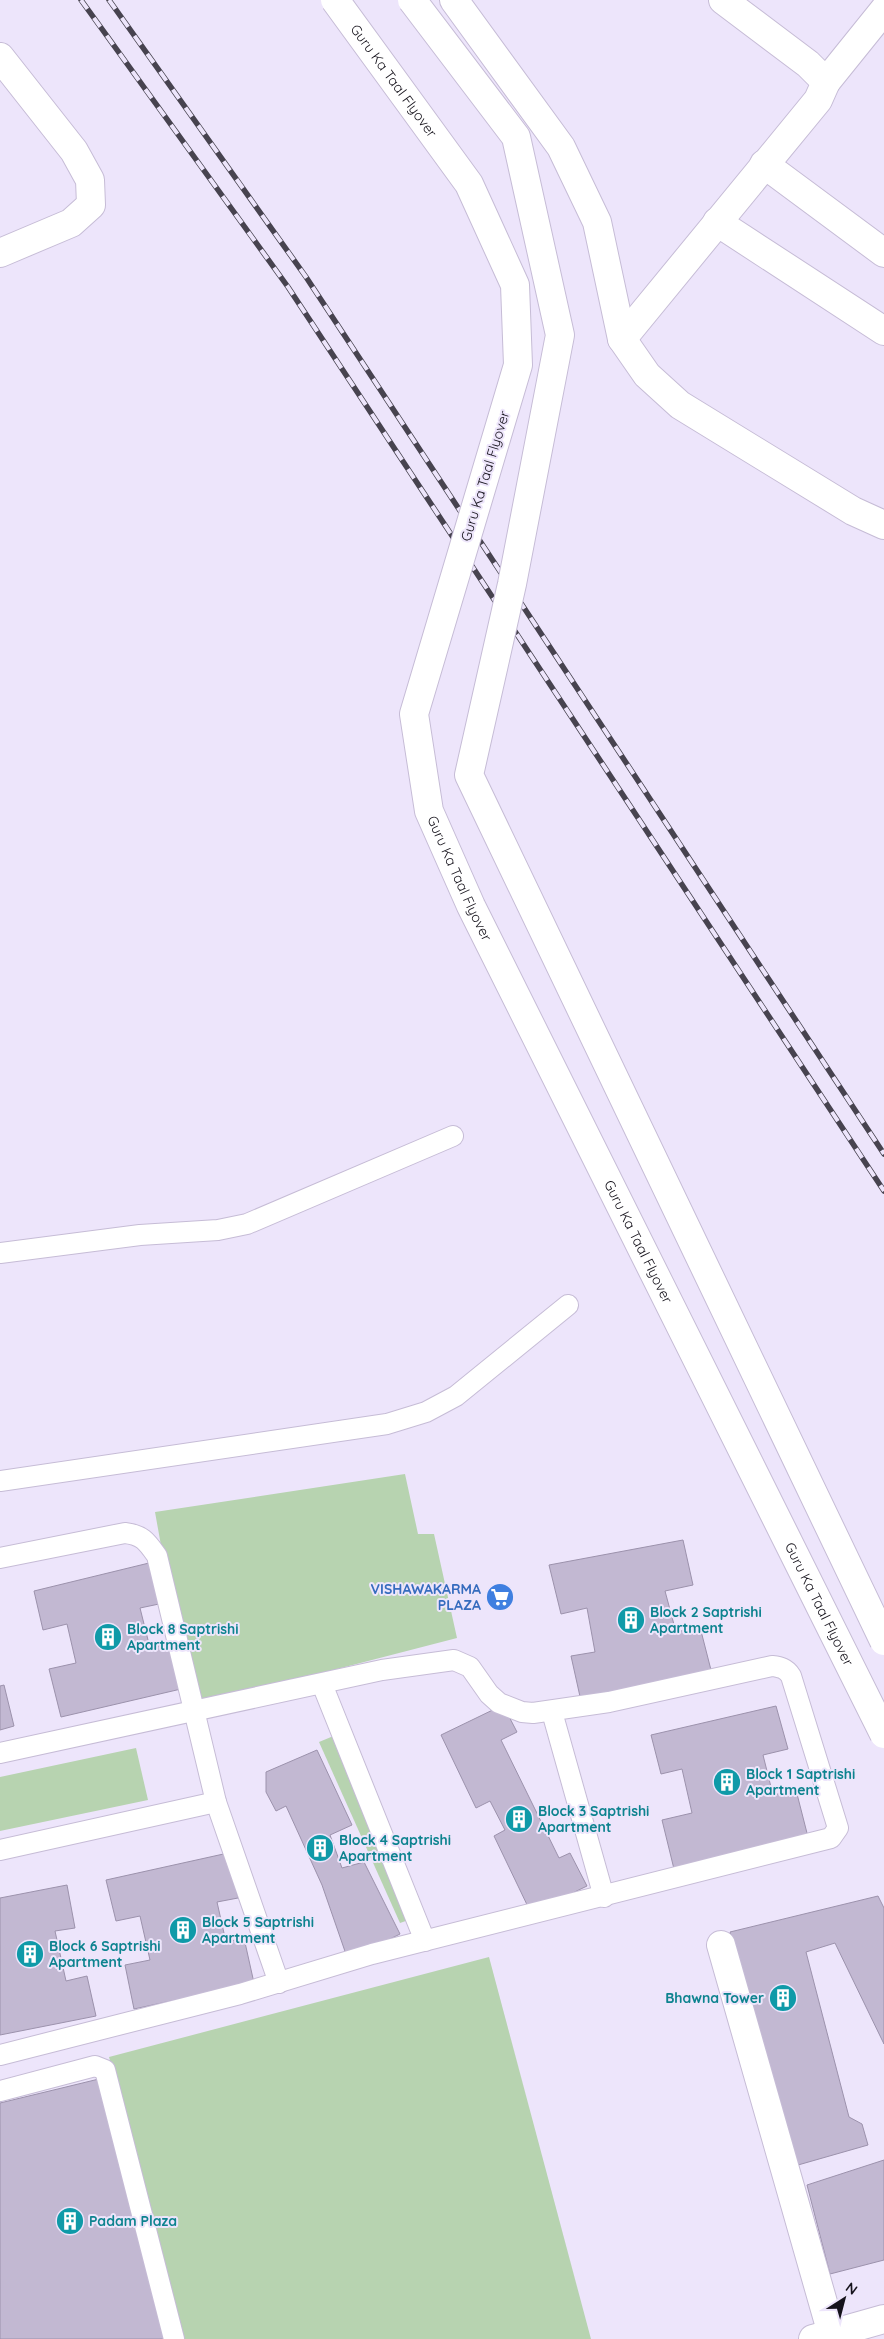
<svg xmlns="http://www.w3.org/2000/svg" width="884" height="2339" font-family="Quicksand,sans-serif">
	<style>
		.green { fill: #b7d3b0 }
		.building { fill: #c2b8d2; stroke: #9c92ac }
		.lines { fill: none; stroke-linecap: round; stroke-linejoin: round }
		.lane-casing { stroke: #c6bcd6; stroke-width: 22 }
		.street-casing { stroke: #c6bcd6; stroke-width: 30 }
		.secondary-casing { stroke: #c6bcd6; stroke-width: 30 }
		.lane { stroke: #fff; stroke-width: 20 }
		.street { stroke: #fff; stroke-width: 28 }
		.secondary { stroke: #fff; stroke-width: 28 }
		.rail-casing { stroke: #47434f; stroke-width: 5.5 }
		.rail { stroke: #ede5fb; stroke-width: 4; stroke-dasharray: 11; stroke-linecap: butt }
		.secondary-bridge-casing { stroke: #c6bcd6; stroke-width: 30; stroke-linecap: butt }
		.secondary-bridge { stroke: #fff; stroke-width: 28 }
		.labels { text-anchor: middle; stroke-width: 4; stroke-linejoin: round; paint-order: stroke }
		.street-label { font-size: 14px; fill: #15121b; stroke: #ede5fb }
		.shop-label { font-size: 14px; font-weight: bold; fill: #366cbe; stroke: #ede5fb; text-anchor: end }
		.culture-label { font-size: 14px; font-weight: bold; fill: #0d838f; stroke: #ede5fb; text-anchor: start }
	</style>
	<rect width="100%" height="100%" fill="#ede5fb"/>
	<g class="green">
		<polygon points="405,1474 418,1534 434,1534 457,1638 190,1707 155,1512"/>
		<polygon points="348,1730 423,1915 400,1923 319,1742"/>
		<polygon points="136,1748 148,1800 0,1831 0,1777"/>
		<polygon points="489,1957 591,2339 184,2339 109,2057"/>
	</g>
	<g class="building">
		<polygon points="683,1540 693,1585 665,1591 676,1632 700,1627 711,1670 581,1701 571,1656 595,1652 587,1608 561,1614 549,1565"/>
		<polygon points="149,1563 159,1604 140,1608 150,1648 170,1643 181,1689 61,1717 49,1669 76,1663 67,1624 43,1630 34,1591"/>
		<polygon points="4,1685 14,1726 0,1730 0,1686"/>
		<polygon points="503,1705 517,1732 501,1740 559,1858 570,1853 587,1886 531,1913 494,1836 505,1830 490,1801 476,1808 441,1735"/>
		<polygon points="776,1706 788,1749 763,1755 773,1795 796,1790 808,1837 674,1869 662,1820 692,1813 682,1769 661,1774 651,1735"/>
		<polygon points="317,1750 352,1825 330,1835 342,1868 364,1862 400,1934 348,1960 322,1885 286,1806 276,1811 266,1792 266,1772"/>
		<polygon points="228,1853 238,1898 217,1902 226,1942 244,1938 254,1983 134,2009 125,1965 150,1960 140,1916 116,1921 106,1880"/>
		<polygon points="67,1885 75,1928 55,1931 66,1981 87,1976 96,2016 0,2035 0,1898"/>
		<polygon points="878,1896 884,1908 884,2044 835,1943 806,1952 849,2117 862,2124 868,2145 798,2165 730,1932"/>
		<polygon points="103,2078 169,2339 0,2339 0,2103"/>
		<polygon points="884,2160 884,2260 830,2274 807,2185"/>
	</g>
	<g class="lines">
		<defs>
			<g id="lane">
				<polyline points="0,1253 140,1235 218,1230 247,1224 453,1136"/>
				<polyline points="0,1481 387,1424 426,1412 456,1396 568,1305"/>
				<path d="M 0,1558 L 125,1533 C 143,1535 147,1542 157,1556 L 216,1802 L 279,1983"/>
				<polyline points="322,1684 425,1941"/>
				<polyline points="552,1712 604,1897"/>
				<path d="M 0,1753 L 382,1670 L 454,1660 L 470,1667 L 489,1694 L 499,1703 L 522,1712 L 533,1713 L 609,1702 L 772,1666 C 780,1667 786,1668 791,1676 L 838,1828 L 831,1838 L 372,1954 L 240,1994 L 0,2055"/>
				<polyline points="0,1850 216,1802"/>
				<polyline points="0,2091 95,2066 105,2070 174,2339"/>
			</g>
			<g id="street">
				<polyline points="454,0 561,147 597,222 622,339 647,375 680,405 853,511 884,525"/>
				<polyline points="0,57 74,151 90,180 91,205 71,223 0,253"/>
				<polyline points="826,82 884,10"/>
				<polyline points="764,164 884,253"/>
				<polyline points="717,222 884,331"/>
				<polyline points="622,339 818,100 826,82 808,64 723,0"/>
				<polyline points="721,1945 832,2334"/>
			</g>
			<polyline id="secondary" points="813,2339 884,2319"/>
		</defs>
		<use href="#lane" class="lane-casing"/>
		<use href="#street" class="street-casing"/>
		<use href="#secondary" class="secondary-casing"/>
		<use href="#lane" class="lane"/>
		<use href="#street" class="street"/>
		<use href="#secondary" class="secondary"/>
		<defs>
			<g id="rail">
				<polyline points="81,0 288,287 884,1191"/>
				<polyline points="109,0 306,277 884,1154"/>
			</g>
		</defs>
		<use href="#rail" class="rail-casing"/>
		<use href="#rail" class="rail"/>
		<defs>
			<g id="secondary-bridge">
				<path id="s1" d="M 335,0 L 469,184 L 515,285 L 518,365 L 414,714 L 429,811 L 471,906 L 884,1734"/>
				<polyline points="412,0 516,137 560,335 512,584 469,775 884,1641"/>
			</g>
		</defs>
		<use href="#secondary-bridge" class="secondary-bridge-casing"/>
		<use href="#secondary-bridge" class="secondary-bridge"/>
	</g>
	<defs>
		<symbol id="supermarket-disc" viewBox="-11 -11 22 22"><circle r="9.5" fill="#3f7fe0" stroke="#ede5fb"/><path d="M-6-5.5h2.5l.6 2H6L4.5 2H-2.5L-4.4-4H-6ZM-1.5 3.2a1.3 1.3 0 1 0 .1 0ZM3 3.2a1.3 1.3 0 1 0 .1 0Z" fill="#fff"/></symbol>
		<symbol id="building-disc" viewBox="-11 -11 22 22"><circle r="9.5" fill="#0f9aa8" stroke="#ede5fb"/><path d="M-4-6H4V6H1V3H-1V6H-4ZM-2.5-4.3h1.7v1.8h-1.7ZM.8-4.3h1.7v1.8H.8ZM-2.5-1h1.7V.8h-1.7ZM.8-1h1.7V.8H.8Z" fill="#fff"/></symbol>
	</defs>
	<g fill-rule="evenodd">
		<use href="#supermarket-disc" x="484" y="1581" width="32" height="32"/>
		<use href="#building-disc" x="615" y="1604" width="32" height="32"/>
		<use href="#building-disc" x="92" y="1621" width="32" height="32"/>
		<use href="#building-disc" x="711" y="1766" width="32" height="32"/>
		<use href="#building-disc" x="503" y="1803" width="32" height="32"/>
		<use href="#building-disc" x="304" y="1832" width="32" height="32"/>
		<use href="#building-disc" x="167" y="1914" width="32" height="32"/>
		<use href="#building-disc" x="14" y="1938" width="32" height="32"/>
		<use href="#building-disc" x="767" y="1982" width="32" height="32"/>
		<use href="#building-disc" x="54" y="2205" width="32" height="32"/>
	</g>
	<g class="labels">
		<g class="street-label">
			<text dy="5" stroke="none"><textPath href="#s1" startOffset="100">Guru Ka Taal Flyover</textPath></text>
			<text transform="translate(485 476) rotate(-73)" y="5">Guru Ka Taal Flyover</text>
			<text dy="5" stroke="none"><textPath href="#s1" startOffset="955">Guru Ka Taal Flyover</textPath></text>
			<text dy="5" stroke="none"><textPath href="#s1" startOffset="1360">Guru Ka Taal Flyover</textPath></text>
			<text dy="5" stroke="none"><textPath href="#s1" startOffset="1765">Guru Ka Taal Flyover</textPath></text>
		</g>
		<g class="shop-label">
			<text x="481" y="1594">VISHAWAKARMA<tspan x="481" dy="16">PLAZA</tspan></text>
		</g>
		<g class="culture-label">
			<text x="650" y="1617">Block 2 Saptrishi<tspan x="650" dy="16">Apartment</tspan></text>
			<text x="127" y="1634">Block 8 Saptrishi<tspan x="127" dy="16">Apartment</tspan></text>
			<text x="746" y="1779">Block 1 Saptrishi<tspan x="746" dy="16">Apartment</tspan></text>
			<text x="538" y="1816">Block 3 Saptrishi<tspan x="538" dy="16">Apartment</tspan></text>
			<text x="339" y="1845">Block 4 Saptrishi<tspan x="339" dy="16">Apartment</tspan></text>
			<text x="202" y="1927">Block 5 Saptrishi<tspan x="202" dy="16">Apartment</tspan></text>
			<text x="49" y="1951">Block 6 Saptrishi<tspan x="49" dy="16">Apartment</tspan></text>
			<text x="764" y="2003" text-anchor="end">Bhawna Tower</text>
			<text x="89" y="2226">Padam Plaza</text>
		</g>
	</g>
	<g transform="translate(844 2299) rotate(36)" stroke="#ede5fb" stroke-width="4" paint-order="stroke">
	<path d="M0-4L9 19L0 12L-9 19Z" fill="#15121b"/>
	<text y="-8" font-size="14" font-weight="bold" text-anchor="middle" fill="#15121b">N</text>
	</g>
</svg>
